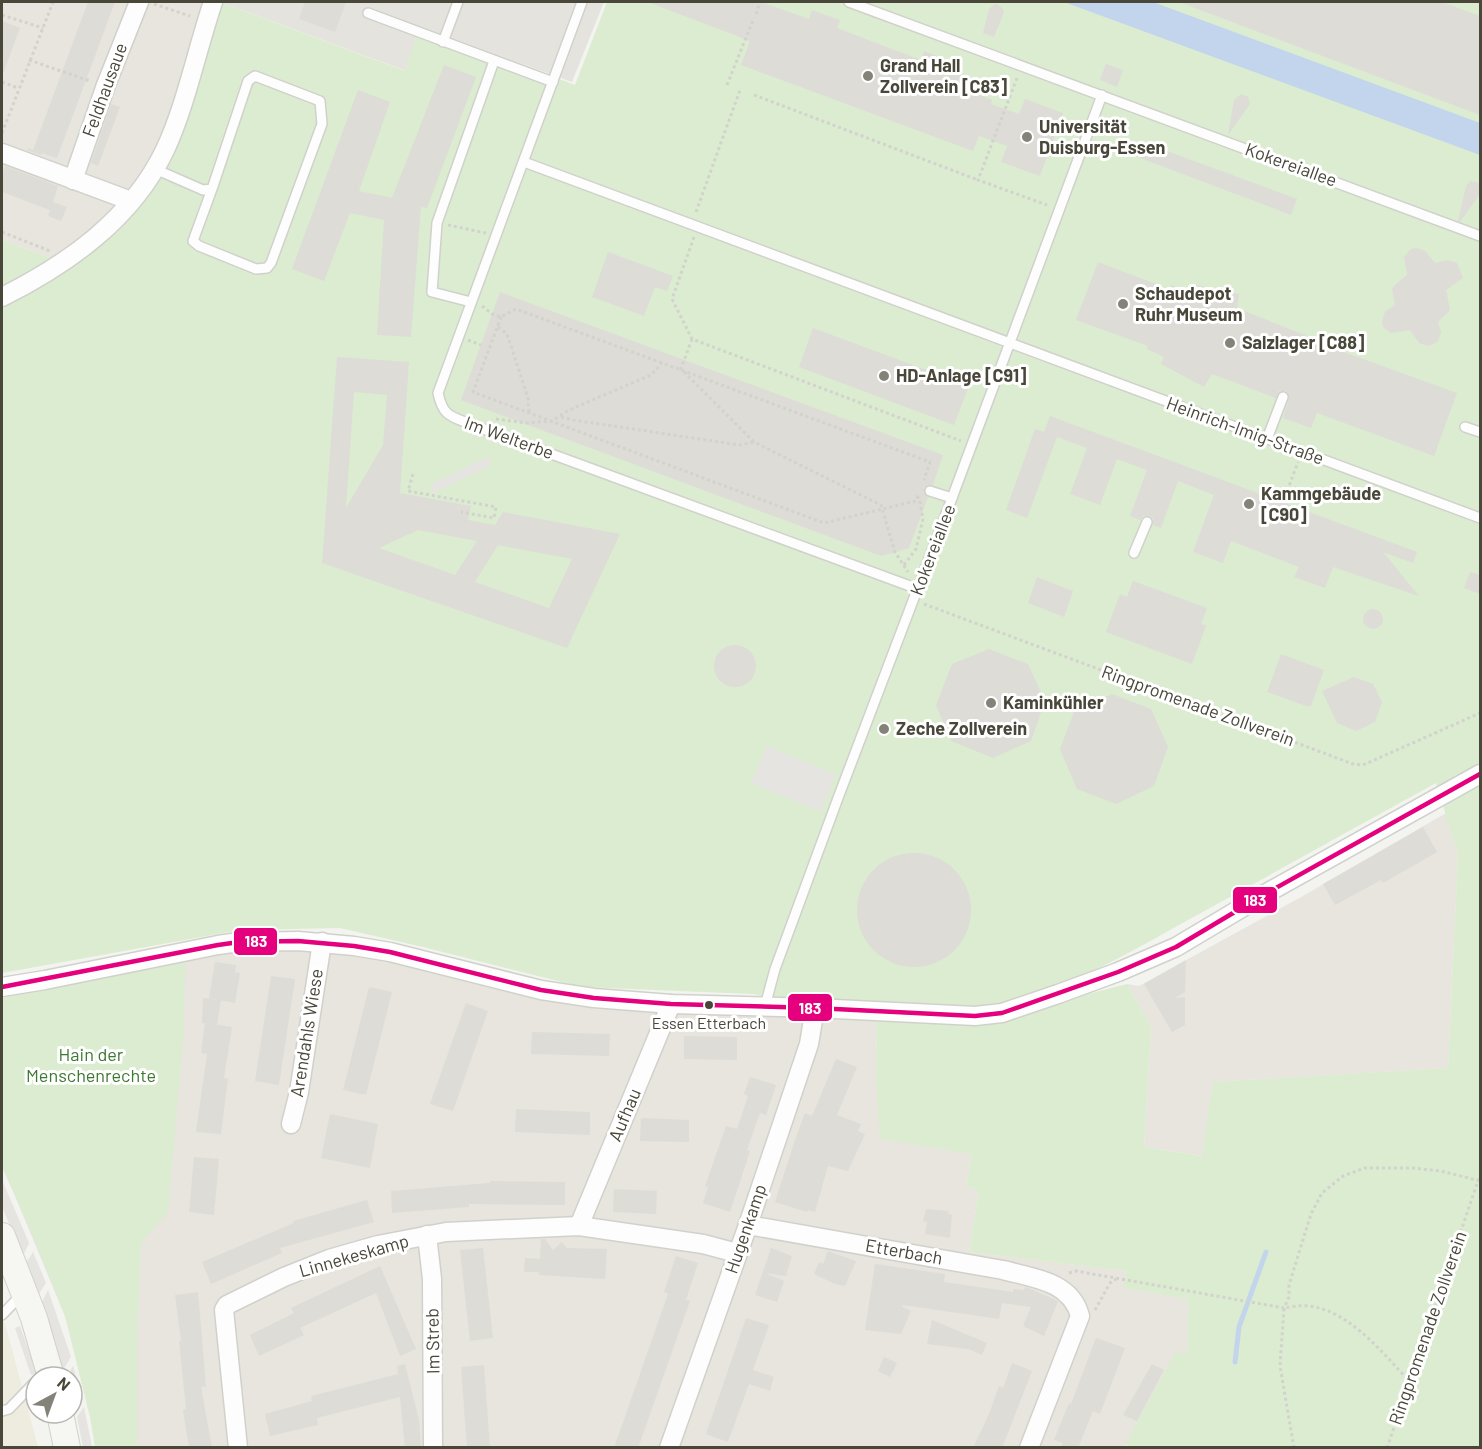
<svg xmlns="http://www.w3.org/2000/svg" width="1482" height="1449" font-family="Barlow,sans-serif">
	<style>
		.residential { fill: #e7e5dd }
		.industrial { fill: #e5e3de }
		.education { fill: #edecdf }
		.green { fill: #dbecd1 }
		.parking { fill: #e5e4e0 }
		.water { fill: #c3d4ed }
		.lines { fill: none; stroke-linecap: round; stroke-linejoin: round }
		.stream { stroke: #c3d4ed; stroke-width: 5 }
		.building { fill: #dddcd7; fill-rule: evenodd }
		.service-casing { stroke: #d1d1cc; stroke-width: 12 }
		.minor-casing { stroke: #d1d1cc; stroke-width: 21 }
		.secondary-casing { stroke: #d3d2c8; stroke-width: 28 }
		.path { stroke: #d3d2cd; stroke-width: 3; stroke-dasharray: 3 3; stroke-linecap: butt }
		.service { stroke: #fdfdfd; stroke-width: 9 }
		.minor { stroke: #fdfdfd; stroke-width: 18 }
		.secondary { stroke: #f6f6f2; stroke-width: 26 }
		.bus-1-casing { stroke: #fff; stroke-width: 9 }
		.bus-1 { stroke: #e5007d; stroke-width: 4.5 }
		.poi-dot { fill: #848379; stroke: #fff; stroke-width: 2 }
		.bus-dot { fill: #49473a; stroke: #fff; stroke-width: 2 }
		.labels { text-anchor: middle; stroke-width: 6; stroke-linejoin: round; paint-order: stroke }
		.bus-label { font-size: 16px; fill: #49473a; stroke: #fff }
		.poi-label { font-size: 18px; font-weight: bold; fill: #49473a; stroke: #fff; text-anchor: start }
		.street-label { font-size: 18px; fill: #49473a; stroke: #fff }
		.park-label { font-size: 18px; fill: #3d7830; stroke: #fff }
		.line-badge { stroke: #fff; stroke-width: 2 }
		.badge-label { font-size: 16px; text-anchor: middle; font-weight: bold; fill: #fff }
	</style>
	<rect width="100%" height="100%" fill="#f3f3ef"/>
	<g class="residential">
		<polygon points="2,2 218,2 167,150 70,265 2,240"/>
		<polygon points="1446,813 1458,854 1448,1068 1214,1082 1203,1156 1144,1147 1151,1026 1127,984 1139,986 1303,896"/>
		<polygon points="311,944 577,1000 877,1012 876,1080 972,1154 966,1186 979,1191 969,1252 1127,1271 1124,1288 1189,1299 1187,1353 1125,1445 1132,1447 98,1447 95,1421 65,1316 2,1165 2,1011 185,956"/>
	</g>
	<polygon class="industrial" points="220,2 604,2 572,82 420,26 406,71"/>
	<polygon class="education" points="2,1316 7,1331 38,1447 2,1447"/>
	<g class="green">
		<path d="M 220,2 L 405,71 L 420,26 L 575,85 L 607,2 L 1480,2 L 1480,1447 L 1132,1448 L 1125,1444 L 1175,1353 L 1187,1353 L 1188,1299 L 1123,1288 L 1127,1271 L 969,1252 L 979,1191 L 966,1186 L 972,1154 L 880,1139 L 876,1080 L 877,1012 L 944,1019 L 1061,1001 L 1127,984 L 1151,1026 L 1144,1147 L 1202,1156 L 1213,1082 L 1448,1068 L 1458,854 L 1436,783 C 1360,825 1284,867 1208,909 C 1129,952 1065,994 974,1010 L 816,1007 L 753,994 L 582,987 L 423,947 L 340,928 L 240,930 L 2,973 L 2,240 L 70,265 L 135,203 Z"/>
		<polygon points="185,956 184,1027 168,1212 141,1243 137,1330 137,1447 95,1447 90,1417 65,1316 29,1226 2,1167 2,998 45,982"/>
	</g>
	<g class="parking">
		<polygon points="488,457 492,465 433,493 430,485"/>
		<polygon points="767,746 836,775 821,812 751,783"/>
		<polygon points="2,1180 29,1243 23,1256 2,1207"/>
		<polygon points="33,1252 46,1283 38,1295 26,1263"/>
		<polygon points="48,1290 71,1357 63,1370 42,1302"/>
		<polygon points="20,1326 37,1374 31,1375 15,1328"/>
		<polygon points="73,1366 82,1397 74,1411 72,1377 66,1377"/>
		<polygon points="84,1407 92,1447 83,1447 77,1417"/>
	</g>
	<polygon class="water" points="1064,2 1153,2 1480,123 1480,155"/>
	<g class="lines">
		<polyline class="stream" points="1235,1362 1239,1327 1266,1252"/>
	</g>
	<g class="building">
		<polygon points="88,2 115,2 57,158 42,153 41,155 27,150 28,148 33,150"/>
		<polygon points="305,2 346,2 335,32 299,19"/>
		<polygon points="648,2 761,2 809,19 812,10 840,20 837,28 921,60 924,51 951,61 948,70 981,83 977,94 992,100 991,104 1019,114 1025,99 1063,113 1040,176 1001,162 1007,146 979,136 973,151 741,65 750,41"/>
		<polygon points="1179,2 1442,2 1480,16 1480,115"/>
		<polygon points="995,4 1001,6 1004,12 994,37 983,33 989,9"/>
		<polygon points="2,21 20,28 3,74 2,73"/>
		<polygon points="1106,64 1123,70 1117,87 1100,80"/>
		<polygon points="444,65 476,77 427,208 421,207 411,337 377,335 384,220 350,213 324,281 292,269 358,90 390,102 359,191 392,198"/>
		<polygon points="1241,94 1248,97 1250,104 1228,135 1234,100"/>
		<polygon points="111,104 120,107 98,166 91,163"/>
		<polygon points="1140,141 1297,199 1291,215 1135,156"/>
		<polygon points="5,166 58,186 53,202 67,207 61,221 48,216 50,210 2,192 2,174"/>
		<polygon points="1470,181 1480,183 1480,194 1460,222 1458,221 1466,186"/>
		<polygon points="1416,248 1425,251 1435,263 1447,260 1457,263 1463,278 1446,290 1450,310 1438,322 1441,332 1438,341 1429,346 1419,343 1410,330 1391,333 1383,327 1382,322 1385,312 1395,305 1392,289 1395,285 1407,275 1404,257 1411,249"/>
		<polygon points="608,252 673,276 667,291 655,287 644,316 592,297"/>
		<polygon points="1098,262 1169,289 1171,285 1188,291 1191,284 1239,294 1237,308 1297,332 1314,339 1313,341 1457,393 1434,456 1317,413 1311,428 1283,418 1289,399 1286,391 1279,391 1276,398 1212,374 1204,387 1161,364 1164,357 1147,349 1148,346 1076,320"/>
		<polygon points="500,292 943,455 933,485 928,485 924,488 924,493 928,497 909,548 881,556 461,400"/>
		<polygon points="813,328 969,386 954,425 799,367"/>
		<path d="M 337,357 L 409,362 L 400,493 L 471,506 L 468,520 L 495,525 L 503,512 L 620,534 L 567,648 L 322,563 ZM 354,392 L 387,395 L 383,445 L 346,508 ZM 418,530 L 477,541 L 455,575 L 379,548 ZM 498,545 L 572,559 L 549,608 L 475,582 Z"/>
		<polygon points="1050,416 1417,552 1413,563 1383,552 1419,596 1333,567 1325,588 1294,577 1299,567 1231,541 1223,563 1193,552 1214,495 1178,481 1161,528 1153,525 1153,518 1149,516 1143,516 1140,520 1130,516 1147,470 1117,459 1100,505 1070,494 1087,448 1057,437 1027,518 1006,510 1035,429 1044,432"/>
		<polygon points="1470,572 1480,575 1480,594 1464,588"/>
		<polygon points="1037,577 1073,591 1064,617 1028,603"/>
		<polygon points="1133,581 1207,608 1201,624 1206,626 1192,664 1106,632 1120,594 1127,597"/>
		<circle cx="1373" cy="619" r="10"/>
		<circle cx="735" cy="666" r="21"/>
		<polygon points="989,649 1028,664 1045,701 1031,741 993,758 951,741 936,705 952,664"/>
		<polygon points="1281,654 1324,670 1311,706 1306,706 1267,692"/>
		<polygon points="1354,677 1373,684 1382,702 1375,722 1356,731 1337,723 1322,691"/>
		<polygon points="1112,694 1151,709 1168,747 1154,786 1116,804 1077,789 1060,749 1074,712"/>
		<polygon points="1423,827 1437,852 1383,883 1381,880 1335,905 1323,884"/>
		<circle cx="914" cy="910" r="57"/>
		<polygon points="1186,960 1185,992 1175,998 1185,997 1185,1025 1172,1032 1144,984"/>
		<polygon points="215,962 236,965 235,972 240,973 235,1003 209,998"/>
		<polygon points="271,976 295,979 279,1085 255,1081"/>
		<polygon points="369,987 392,992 366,1095 343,1090"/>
		<polygon points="203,998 221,1000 217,1025 202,1023"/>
		<polygon points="466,1003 488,1011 453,1111 430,1104"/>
		<polygon points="205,1023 232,1027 224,1078 228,1079 221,1134 196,1132 207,1054 201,1053"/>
		<polygon points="532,1032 610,1034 609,1056 531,1054"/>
		<polygon points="684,1036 737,1037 737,1060 684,1059"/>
		<polygon points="836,1059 857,1067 837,1115 861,1124 858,1131 865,1134 848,1171 828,1166 815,1212 808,1210 807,1212 775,1202 795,1140 805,1113 812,1116"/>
		<polygon points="750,1077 776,1085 766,1115 760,1113 747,1150 750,1151 730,1212 703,1203 708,1187 705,1186 726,1126 737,1129 748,1096 744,1094"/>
		<polygon points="516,1109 590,1112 590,1135 515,1132"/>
		<polygon points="330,1114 378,1124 370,1168 321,1158"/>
		<polygon points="641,1118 689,1120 689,1142 640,1141"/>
		<polygon points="194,1157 219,1159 214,1215 189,1212"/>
		<polygon points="490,1181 565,1182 565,1205 469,1204 469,1207 392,1213 391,1191 490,1183"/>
		<polygon points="614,1189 657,1191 656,1214 613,1212"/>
		<polygon points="367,1200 374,1222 280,1248 282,1253 211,1284 202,1262 294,1223 293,1221"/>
		<polygon points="926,1209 949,1211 948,1214 952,1215 950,1238 925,1234 927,1222 923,1221"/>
		<polygon points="541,1239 545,1239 553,1250 562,1242 567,1248 607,1249 605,1279 539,1275 539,1272 524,1272 525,1258 540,1259"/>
		<polygon points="483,1248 493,1338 470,1341 460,1250"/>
		<polygon points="771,1248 792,1256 786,1276 765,1273 784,1281 777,1302 755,1295"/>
		<polygon points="828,1251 856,1261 845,1286 835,1284 814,1274 819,1262 823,1264"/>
		<polygon points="676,1256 698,1263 686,1300 690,1301 638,1448 614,1448 668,1294 664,1292"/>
		<polygon points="875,1264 945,1274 944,1282 1013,1292 1013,1289 1024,1290 1026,1287 1058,1301 1044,1336 1023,1326 1031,1307 1002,1303 999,1319 903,1305 902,1307 911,1311 901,1334 865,1330"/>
		<polygon points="380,1266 416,1349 400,1356 376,1293 300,1328 304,1335 259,1356 250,1335 294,1313 291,1308"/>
		<polygon points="198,1292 206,1386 201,1387 212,1448 189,1448 183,1410 186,1409 179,1341 181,1341 175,1295"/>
		<polygon points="746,1318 769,1325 753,1370 774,1377 770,1391 749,1384 728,1442 706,1434"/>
		<polygon points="932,1320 987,1343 982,1355 968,1349 927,1344"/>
		<polygon points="1096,1338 1125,1348 1100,1414 1093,1411 1078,1448 1061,1448 1063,1443 1054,1440 1069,1403 1071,1404"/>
		<polygon points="884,1357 897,1363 890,1377 878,1371"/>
		<polygon points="1012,1363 1032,1371 1002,1448 973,1448 989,1414 999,1386 1003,1388"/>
		<polygon points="405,1364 419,1420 421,1448 405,1448 400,1397 317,1418 318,1425 270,1436 265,1414 312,1401 311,1396 398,1374 397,1366"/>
		<polygon points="1152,1364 1164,1370 1137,1421 1123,1415"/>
		<polygon points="484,1365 490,1448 467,1448 461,1367"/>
	</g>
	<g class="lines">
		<defs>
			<g id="service">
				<path d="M 582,2 L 438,393 C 443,416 450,416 470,424 L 918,589"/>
				<polyline points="849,2 1480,236"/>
				<polyline points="368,13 553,82"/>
				<polyline points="443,42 458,2"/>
				<polyline points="524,162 1480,518"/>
				<polyline points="155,169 203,190 212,189 248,81 255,76 320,101 322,124 271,263 267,268 256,269 199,246 193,241 212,189"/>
				<polyline points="471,302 432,292 437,223 494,61"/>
				<polyline points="1465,427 1480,432"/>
				<polyline points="1267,439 1283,397"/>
				<polyline points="930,491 952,498"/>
				<polyline points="1134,553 1147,522"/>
				<polyline points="765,1006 775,969 838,798 952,498 1102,95"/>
				<polyline points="2,1315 23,1293"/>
				<polyline points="2,1411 9,1409 36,1381"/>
			</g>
			<g id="minor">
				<polyline points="2,153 131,201"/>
				<polyline points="73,180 106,85 139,2"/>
				<path d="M 2,297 C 68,264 132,219 165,150 C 186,105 197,49 213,2"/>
				<polyline points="2,987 45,980 218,945 239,942 298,941 354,946 390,952 541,990 594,998 671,1004 815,1008 975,1016 1002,1013 1058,994 1118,972 1176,947 1265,894 1480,774"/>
				<polyline points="291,1124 299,1092 322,942"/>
				<path d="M 748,1225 L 1003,1270 C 1033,1278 1071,1281 1080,1316 L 1029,1448"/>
				<polyline points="579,1226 671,1004"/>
				<polyline points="427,1235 432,1279 433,1448"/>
				<polyline points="238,1448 224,1310 227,1305 284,1277 329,1259 378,1245 446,1232 579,1226 703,1244 737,1253"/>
				<polyline points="669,1448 748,1225 809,1044 815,1008"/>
			</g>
			<g id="secondary">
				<polyline points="2,1236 34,1318 51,1377"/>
				<polyline points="60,1413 67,1448"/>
			</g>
		</defs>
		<use href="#service" class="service-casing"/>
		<use href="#minor" class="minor-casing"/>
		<use href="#secondary" class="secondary-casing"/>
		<g class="path">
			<polyline points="154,4 190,16"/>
			<polyline points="756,14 760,2"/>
			<polyline points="2,15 43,28"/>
			<polyline points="29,60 90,81"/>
			<polyline points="1017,78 978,180 1047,205"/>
			<polyline points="2,82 18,88"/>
			<polyline points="727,85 753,20"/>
			<polyline points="754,95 978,180"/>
			<polyline points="2,133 53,2"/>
			<polyline points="696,212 740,90"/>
			<polyline points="448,225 486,233"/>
			<polyline points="2,232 50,251"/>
			<polyline points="694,237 672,299 692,339 961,441"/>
			<polyline points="482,306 492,314 501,317 516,309 930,462 924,480"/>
			<polyline points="501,317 473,392 824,523 916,501 918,495"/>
			<polyline points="498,327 507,334 528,398 529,413"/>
			<polyline points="692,339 681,369 754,442 881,505 895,552 908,572"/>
			<polyline points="468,340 481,345"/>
			<polyline points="561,417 573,420 740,445 754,442"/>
			<polyline points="496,419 526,423 552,421 569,410 651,375 662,363"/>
			<polyline points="413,474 408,491 496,507 494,518 461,512"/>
			<polyline points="1283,502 1298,462"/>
			<polyline points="904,565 916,549 923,519 919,497"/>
			<polyline points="924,604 1353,764 1363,765 1480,713"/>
			<polyline points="1069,1273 1076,1271 1284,1308 1289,1297 1289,1285 1311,1214 1322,1193 1343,1176 1365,1168 1412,1168 1441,1171 1480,1181"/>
			<polyline points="1095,1310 1110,1283 1116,1279"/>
			<path d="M 1294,1448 L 1280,1366 L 1284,1308 C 1291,1307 1299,1305 1307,1306 C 1348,1309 1383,1353 1409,1381"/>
			<polyline points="1387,1448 1480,1175"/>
		</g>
		<use href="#service" class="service"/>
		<use href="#minor" class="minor"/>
		<use href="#secondary" class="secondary"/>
		<defs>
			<polyline id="bus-1" points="2,987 218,945 239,942 298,941 354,946 390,952 541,990 594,998 671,1004 815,1008 975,1016 1002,1013 1118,972 1176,947 1265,894 1480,774"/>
		</defs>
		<use href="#bus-1" class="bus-1-casing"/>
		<use href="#bus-1" class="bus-1"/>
	</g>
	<g class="poi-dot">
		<circle cx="868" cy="76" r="6"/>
		<circle cx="1027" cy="137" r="6"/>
		<circle cx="1123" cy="304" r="6"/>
		<circle cx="1230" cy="343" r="6"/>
		<circle cx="884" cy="376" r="6"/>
		<circle cx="1249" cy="504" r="6"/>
		<circle cx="991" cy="703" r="6"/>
		<circle cx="884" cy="729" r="6"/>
	</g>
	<circle class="bus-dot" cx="709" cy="1005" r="5"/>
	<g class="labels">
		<g class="bus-label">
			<text x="709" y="1029">Essen Etterbach</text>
		</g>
		<g class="poi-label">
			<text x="880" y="72">Grand Hall<tspan x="880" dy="21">Zollverein [C83]</tspan></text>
			<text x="1039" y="133">Universität<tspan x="1039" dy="21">Duisburg-Essen</tspan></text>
			<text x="1135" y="300">Schaudepot<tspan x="1135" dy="21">Ruhr Museum</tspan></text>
			<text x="1242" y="349">Salzlager [C88]</text>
			<text x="896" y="382">HD-Anlage [C91]</text>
			<text x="1261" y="500">Kammgebäude<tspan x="1261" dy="21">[C90]</tspan></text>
			<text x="1003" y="709">Kaminkühler</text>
			<text x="896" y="735">Zeche Zollverein</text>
		</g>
		<g class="street-label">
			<text transform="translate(105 90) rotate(-70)" y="6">Feldhausaue</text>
			<text transform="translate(1291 165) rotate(20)" y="6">Kokereiallee</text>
			<text transform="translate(1245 431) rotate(20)" y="6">Heinrich-Imig-Straße</text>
			<text transform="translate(509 438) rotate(20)" y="6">Im Welterbe</text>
			<text transform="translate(933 550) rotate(-69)" y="6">Kokereiallee</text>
			<text transform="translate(1198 706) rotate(20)" y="6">Ringpromenade Zollverein</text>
			<text transform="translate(307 1033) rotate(-81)" y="6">Arendahls Wiese</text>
			<text transform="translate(625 1115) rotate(-67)" y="6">Aufhau</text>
			<text transform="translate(746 1229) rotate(-71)" y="6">Hugenkamp</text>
			<text transform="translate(904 1252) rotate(10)" y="6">Etterbach</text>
			<text transform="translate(354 1256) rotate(-16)" y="6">Linnekeskamp</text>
			<text transform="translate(1428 1328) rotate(-71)" y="6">Ringpromenade Zollverein</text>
			<text transform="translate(433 1341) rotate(-91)" y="6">Im Streb</text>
		</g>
		<g class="park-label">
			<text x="91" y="1061">Hain der<tspan x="91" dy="21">Menschenrechte</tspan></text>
		</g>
	</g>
	<g class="line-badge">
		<rect x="1232" y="886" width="46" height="28" rx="6" fill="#e5007d"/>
		<rect x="233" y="927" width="45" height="29" rx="6" fill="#e5007d"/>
		<rect x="787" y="993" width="46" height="29" rx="6" fill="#e5007d"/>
	</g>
	<g class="badge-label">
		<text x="1255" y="906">183</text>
		<text x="256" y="947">183</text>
		<text x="810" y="1014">183</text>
	</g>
	<rect width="1482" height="1449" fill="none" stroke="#49473a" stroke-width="6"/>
	<g transform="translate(54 1395) rotate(41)"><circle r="28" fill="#ffffff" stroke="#b6b5b0" stroke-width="1.5"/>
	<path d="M0-4.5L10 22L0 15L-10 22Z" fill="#848379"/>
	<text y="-9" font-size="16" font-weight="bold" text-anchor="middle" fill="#49473a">N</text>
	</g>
</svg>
